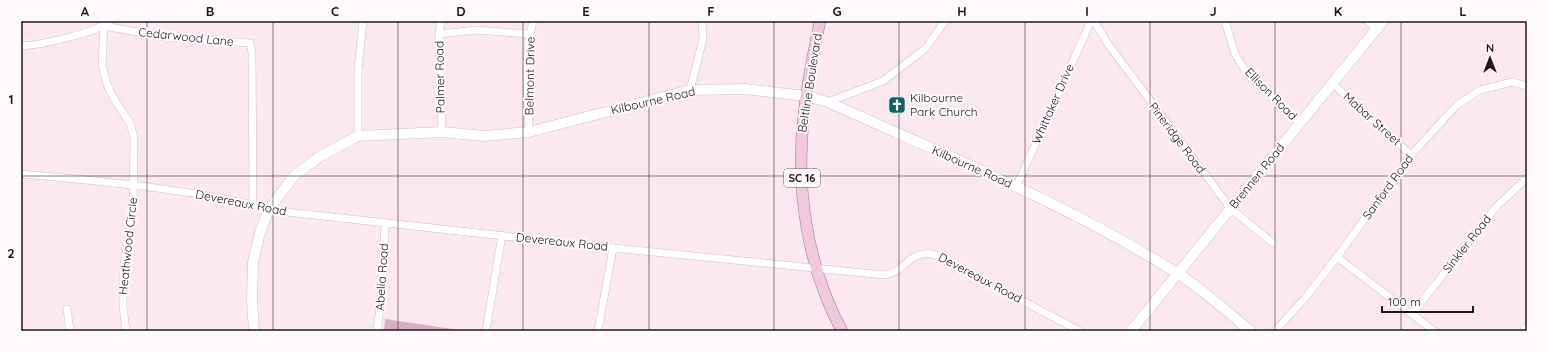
<svg xmlns="http://www.w3.org/2000/svg" width="1548" height="352" font-family="Quicksand,sans-serif">
	<style>
		.green { fill: #daaec3 }
		.lines { fill: none; stroke-linecap: round; stroke-linejoin: round }
		.street-casing { stroke: #d1bec7; stroke-width: 8 }
		.secondary-casing { stroke: #d1bec7; stroke-width: 11 }
		.primary-casing { stroke: #a1738a; stroke-width: 12 }
		.street { stroke: #fff; stroke-width: 7 }
		.secondary { stroke: #fff; stroke-width: 10 }
		.primary { stroke: #f1c8dd; stroke-width: 11 }
		.grid { fill: none; stroke: #1f181b; stroke-width: 1; stroke-opacity: 0.55 }
		.labels { text-anchor: middle; stroke-width: 4; stroke-linejoin: round; paint-order: stroke }
		.shield { fill: #fefafc; stroke: #625c5e; stroke-width: 1 }
		.shield-label { font-size: 11px; font-weight: bold; fill: #1f181b }
		.street-label { font-size: 12px; fill: #1f181b; stroke: #fefafc }
		.poi-label { font-size: 12px; fill: #1f181b; stroke: #fefafc; text-anchor: start }
		.neatline { fill: none; stroke: #1f181b; stroke-width: 1.5 }
		.grid-label { font-size: 13px; text-anchor: middle; font-weight: bold; fill: #1f181b }
	</style>
	<rect width="100%" height="100%" fill="#fce8f1"/>
	<polygon class="green" points="385,319 466,331 384,331"/>
	<g class="lines">
		<defs>
			<g id="street">
				<polyline points="441,21 439,34 442,132"/>
				<polyline points="1094,21 1108,44 1231,209 1273,243"/>
				<polyline points="1225,21 1235,54 1248,75 1300,123"/>
				<polyline points="1367,21 1377,28"/>
				<polyline points="439,34 476,30 529,34"/>
				<path d="M 21,46 C 41,45 96,33 110,21"/>
				<polyline points="1332,83 1411,155"/>
				<polyline points="690,90 703,39 702,21"/>
				<polyline points="828,102 883,81 926,48 945,21"/>
				<path d="M 529,132 C 528,96 523,56 533,21"/>
				<polyline points="358,136 358,69 363,21"/>
				<path d="M 21,174 C 107,182 194,189 278,211 L 613,248 L 884,275 C 906,273 907,250 933,254 L 1080,331"/>
				<polyline points="1016,187 1091,21"/>
				<polyline points="1337,257 1434,331"/>
				<polyline points="67,309 70,331"/>
				<polyline points="1412,314 1497,206 1527,178"/>
				<polyline points="126,331 123,306 123,269 133,216 134,137 130,123 114,99 107,85 102,65 104,26 164,37 250,43 252,53 253,204"/>
				<polyline points="377,331 382,290 385,223"/>
				<polyline points="486,331 502,235"/>
				<polyline points="598,331 613,248"/>
				<polyline points="1275,331 1305,298 1337,257 1411,155 1457,105 1480,90 1512,82 1527,86"/>
				<polyline points="1523,331 1527,327"/>
			</g>
			<g id="secondary">
				<path d="M 254,331 L 252,300 L 253,262 L 259,236 L 269,209 L 294,176 L 307,166 L 319,157 L 358,136 L 442,132 L 484,136 L 529,132 L 690,90 L 745,89 L 806,96 L 828,102 C 947,156 1070,205 1180,275 C 1205,291 1228,313 1251,331"/>
				<polyline points="1131,331 1383,21"/>
			</g>
			<path id="primary" d="M 820,21 C 814,52 807,83 804,114 C 795,187 807,266 842,331"/>
		</defs>
		<use href="#street" class="street-casing"/>
		<use href="#secondary" class="secondary-casing"/>
		<use href="#primary" class="primary-casing"/>
		<use href="#street" class="street"/>
		<use href="#secondary" class="secondary"/>
		<use href="#primary" class="primary"/>
	</g>
	<path class="grid" d="M 147,21 L 147,331M 273,21 L 273,331M 398,21 L 398,331M 523,21 L 523,331M 649,21 L 649,331M 774,21 L 774,331M 899,21 L 899,331M 1025,21 L 1025,331M 1150,21 L 1150,331M 1275,21 L 1275,331M 1401,21 L 1401,331M 21,176 L 1527,176"/>
	<defs>
		<symbol id="church-square" viewBox="-11 -11 22 22"><rect x="-9" y="-9" width="18" height="18" rx="4" fill="#106164" stroke="#fefafc"/><path d="M-1.2-6h2.4v3.5h3.3v2.4h-3.3V6h-2.4V-.1h-3.3v-2.4h3.3Z" fill="#fff"/></symbol>
	</defs>
	<g fill-rule="evenodd">
		<use href="#church-square" x="887" y="95" width="20" height="20"/>
	</g>
	<g class="labels">
		<rect class="shield" x="784" y="169" width="36" height="18" rx="3"/>
		<g class="shield-label">
			<text x="802" y="182">SC 16</text>
		</g>
		<g class="street-label">
			<text transform="translate(186 37) rotate(6)" y="4">Cedarwood Lane</text>
			<text transform="translate(530 76) rotate(-89)" y="4">Belmont Drive</text>
			<text transform="translate(440 77) rotate(-91)" y="4">Palmer Road</text>
			<text transform="translate(810 83) rotate(-81)" y="4">Beltline Boulevard</text>
			<text transform="translate(1271 94) rotate(45)" y="4">Ellison Road</text>
			<text transform="translate(653 101) rotate(-13)" y="4">Kilbourne Road</text>
			<text transform="translate(1053 104) rotate(-66)" y="4">Whittaker Drive</text>
			<text transform="translate(1372 119) rotate(42)" y="4">Mabar Street</text>
			<text transform="translate(1177 138) rotate(53)" y="4">Pineridge Road</text>
			<text transform="translate(972 167) rotate(24)" y="4">Kilbourne Road</text>
			<text transform="translate(1257 176) rotate(-51)" y="4">Brennen Road</text>
			<text transform="translate(1388 187) rotate(-54)" y="4">Sanford Road</text>
			<text transform="translate(241 203) rotate(11)" y="4">Devereaux Road</text>
			<text transform="translate(562 242) rotate(6)" y="4">Devereaux Road</text>
			<text transform="translate(1467 244) rotate(-52)" y="4">Sinkler Road</text>
			<text transform="translate(128 246) rotate(-84)" y="4">Heathwood Circle</text>
			<text transform="translate(382 277) rotate(-86)" y="4">Abelia Road</text>
			<text transform="translate(980 278) rotate(28)" y="4">Devereaux Road</text>
		</g>
		<g class="poi-label">
			<text x="910" y="102">Kilbourne<tspan x="910" dy="14">Park Church</tspan></text>
		</g>
	</g>
	<rect width="1548" height="352" fill="none" stroke="#fefafc" stroke-width="44"/>
	<g transform="translate(1490 58)" stroke="#fefafc" stroke-width="3" paint-order="stroke">
	<path d="M0-3L7 15L0 10L-7 15Z" fill="#1f181b"/>
	<text y="-6" font-size="11" font-weight="bold" text-anchor="middle" fill="#1f181b">N</text>
	</g>
	<path d="M1382 306v6h91v-6" fill="none" stroke="#1f181b" stroke-width="2"/>
	<text x="1388" y="306" font-size="12" fill="#1f181b" stroke="#fefafc" stroke-width="3" paint-order="stroke">100 m</text>
	<rect x="22" y="22" width="1504" height="308" class="neatline"/>
	<g class="grid-label">
		<text x="85" y="16">A</text>
		<text x="210" y="16">B</text>
		<text x="335" y="16">C</text>
		<text x="461" y="16">D</text>
		<text x="586" y="16">E</text>
		<text x="711" y="16">F</text>
		<text x="837" y="16">G</text>
		<text x="962" y="16">H</text>
		<text x="1087" y="16">I</text>
		<text x="1213" y="16">J</text>
		<text x="1338" y="16">K</text>
		<text x="1463" y="16">L</text>
		<text x="11" y="104">1</text>
		<text x="11" y="258">2</text>
	</g>
</svg>
